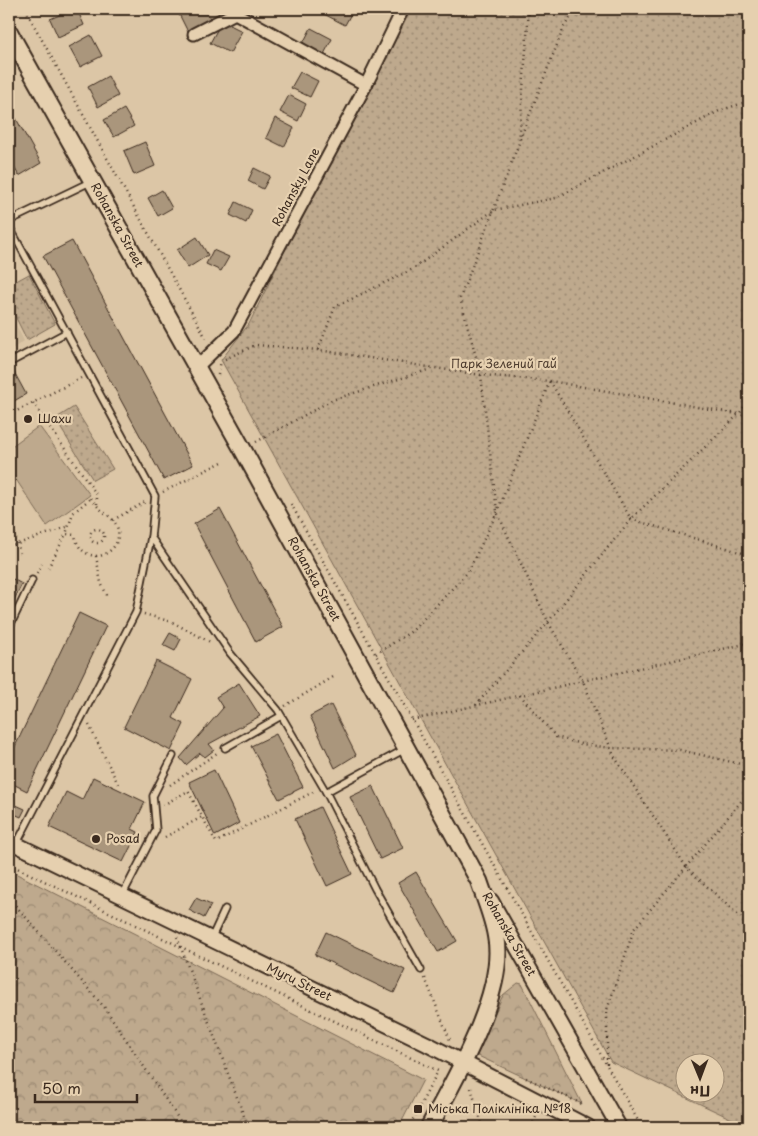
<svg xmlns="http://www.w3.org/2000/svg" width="758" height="1136" font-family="'Playpen Sans',sans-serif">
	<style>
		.built { fill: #cdb899 }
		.grass { fill: #bea98d; stroke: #7c6a56 }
		.forest { fill: url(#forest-crowns); stroke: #7c6a56 }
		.park { fill: url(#park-dots); stroke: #7c6a56; fill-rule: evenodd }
		.building { fill: #aa967c; stroke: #3b2a1e }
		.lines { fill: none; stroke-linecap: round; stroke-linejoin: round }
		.service-casing { stroke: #3b2a1e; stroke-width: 9 }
		.minor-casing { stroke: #3b2a1e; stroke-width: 15 }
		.tertiary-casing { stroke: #3b2a1e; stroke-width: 18 }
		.secondary-casing { stroke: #3b2a1e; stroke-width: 20 }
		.path { stroke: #3b2a1e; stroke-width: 2.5; stroke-dasharray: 1 4; stroke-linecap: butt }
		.service { stroke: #e6d0af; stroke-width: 5.5 }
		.minor { stroke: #e6d0af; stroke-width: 11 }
		.tertiary { stroke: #e6d0af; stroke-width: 14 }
		.secondary { stroke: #e6d0af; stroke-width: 16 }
		.poi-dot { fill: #3b2a1e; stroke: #e6d0af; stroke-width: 2 }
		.labels { text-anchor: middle; stroke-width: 4.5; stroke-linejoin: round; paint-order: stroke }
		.street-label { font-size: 12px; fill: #3b2a1e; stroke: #e6d0af }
		.park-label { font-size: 12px; fill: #4f3d2f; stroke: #e6d0af }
		.poi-label { font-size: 12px; fill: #3b2a1e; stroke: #e6d0af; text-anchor: start }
	</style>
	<defs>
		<pattern id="forest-crowns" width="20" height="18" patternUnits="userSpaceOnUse" patternTransform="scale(1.25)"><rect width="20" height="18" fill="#bea98d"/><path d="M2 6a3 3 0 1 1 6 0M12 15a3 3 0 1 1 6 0" fill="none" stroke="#9c8a73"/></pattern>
		<pattern id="park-dots" width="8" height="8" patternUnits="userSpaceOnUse" patternTransform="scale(1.25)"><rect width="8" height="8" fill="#bea98d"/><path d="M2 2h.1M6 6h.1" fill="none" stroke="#9c8a73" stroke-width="1.8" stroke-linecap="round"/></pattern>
	</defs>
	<rect width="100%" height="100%" fill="#dcc6a6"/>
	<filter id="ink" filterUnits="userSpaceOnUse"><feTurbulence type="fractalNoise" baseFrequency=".02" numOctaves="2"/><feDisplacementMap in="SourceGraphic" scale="10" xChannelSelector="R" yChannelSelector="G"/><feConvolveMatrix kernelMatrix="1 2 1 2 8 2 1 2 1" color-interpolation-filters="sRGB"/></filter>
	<g filter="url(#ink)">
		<polygon class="built" points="9,311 24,341 9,351"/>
		<polygon class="grass" points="39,426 90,495 47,526 9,469 9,448"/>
		<g class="forest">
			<polygon points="9,870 423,1080 399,1127 9,1127"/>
			<polygon points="518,983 522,984 582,1104 476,1055 503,995"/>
		</g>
		<g class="park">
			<path d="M 403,9 L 749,9 L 749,1127 L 611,1062 L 221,360 L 249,324 ZM 686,1064 L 716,1064 L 716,1094 L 686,1094 Z"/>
			<polygon points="29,274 55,324 27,340 9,304 9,285"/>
			<polygon points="74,407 113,469 93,480 55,419"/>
		</g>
		<g class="building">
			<polygon points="74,9 77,9 84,25 58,37 50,19"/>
			<polygon points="190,9 205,9 211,20 188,32 179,14"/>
			<polygon points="324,9 351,9 353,10 345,25 322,13"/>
			<polygon points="222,21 242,31 230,53 210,43"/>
			<polygon points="311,28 332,39 323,56 302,45"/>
			<polygon points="91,35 102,56 80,67 69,47"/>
			<polygon points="300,72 318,81 310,97 291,88"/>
			<polygon points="108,76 118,96 98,107 88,87"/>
			<polygon points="289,95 306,104 298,121 280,112"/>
			<polygon points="9,106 41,163 19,176 9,158"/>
			<polygon points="124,109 134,126 114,137 104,120"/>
			<polygon points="275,118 294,128 284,147 266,138"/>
			<polygon points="145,142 155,166 134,175 124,151"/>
			<polygon points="254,168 270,176 263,189 248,181"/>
			<polygon points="162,190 172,208 158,216 148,198"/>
			<polygon points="236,202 252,210 246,223 230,215"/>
			<polygon points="197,237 208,255 188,268 177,250"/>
			<polygon points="72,241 193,465 164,480 43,256"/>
			<polygon points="213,250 229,257 221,271 206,264"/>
			<polygon points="13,370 26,394 9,404 9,372"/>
			<polygon points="220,509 283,627 256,642 194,524"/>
			<polygon points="9,577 22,584 9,610"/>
			<polygon points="79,613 106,626 27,791 9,782 9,759"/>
			<polygon points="170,633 181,639 175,651 163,645"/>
			<polygon points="156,661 192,679 173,718 184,724 171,751 124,727"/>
			<polygon points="239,683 260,716 209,744 214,750 205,757 200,753 186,765 180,758 223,708 216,697"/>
			<polygon points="331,705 356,755 335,768 310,716"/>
			<polygon points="276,734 303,787 279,799 251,746"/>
			<polygon points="214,770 239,823 215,836 189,782"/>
			<polygon points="93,777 145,802 132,829 138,832 123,862 49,827 66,792 82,800"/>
			<polygon points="373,786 403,848 380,859 350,797"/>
			<polygon points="16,805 25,809 21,817 12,813"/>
			<polygon points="320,807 352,874 327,886 295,819"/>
			<polygon points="416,872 457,941 438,952 398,883"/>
			<polygon points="196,898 211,905 204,918 189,910"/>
			<polygon points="326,932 405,970 394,993 315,955"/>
		</g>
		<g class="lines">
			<defs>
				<g id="service">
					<polyline points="9,221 90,182"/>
					<polyline points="9,226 155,496 151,537 230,653 278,710 326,792 375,889 421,970"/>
					<polyline points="9,363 67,332"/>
					<polyline points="9,628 32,580"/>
					<polyline points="225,748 281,716"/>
					<polyline points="326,792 405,749"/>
					<polyline points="16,845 136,612 151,537"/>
					<polyline points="122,896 156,830 153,796 173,756"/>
					<polyline points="211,939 225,909"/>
				</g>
				<g id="minor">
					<polyline points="235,13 366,85"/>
					<polyline points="194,34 235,13 236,9"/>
					<polyline points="197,367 234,331 366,85 403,9"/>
				</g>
				<g id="tertiary">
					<polyline points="9,841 427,1044 588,1127"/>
					<polyline points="491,901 619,1127"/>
				</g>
				<path id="secondary" d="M 9,32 L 243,450 L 479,881 C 485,899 493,917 496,936 C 507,991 455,1079 429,1127"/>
			</defs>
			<use href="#service" class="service-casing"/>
			<use href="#minor" class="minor-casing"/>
			<use href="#tertiary" class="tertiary-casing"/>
			<use href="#secondary" class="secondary-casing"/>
			<g class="path">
				<polyline points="25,9 207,340"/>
				<polyline points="529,9 519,143 460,298 481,375 497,512 548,622 583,681 614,756 687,868 749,925"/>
				<polyline points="520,139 564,27 576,9"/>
				<polyline points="318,350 335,307 413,269 494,210 556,198 719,111 749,101"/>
				<polyline points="225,359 256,345 318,350 481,375 550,381 749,416"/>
				<polyline points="218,375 221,361"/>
				<polyline points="550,381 631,519 749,555"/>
				<polyline points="33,403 97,495 97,507"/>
				<polyline points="9,415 81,378"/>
				<polyline points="256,442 332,400 434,368"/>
				<polyline points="163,492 222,462"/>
				<path d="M 91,498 C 99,510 105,512 113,520 C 125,534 115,553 99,556 C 85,556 77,548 75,535 L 66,534 L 73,513 Z"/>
				<polyline points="291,504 641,1126 644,1127"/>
				<polyline points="9,514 20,553"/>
				<polyline points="113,520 145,502"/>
				<circle cx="97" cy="536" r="7"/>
				<polyline points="9,547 67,527"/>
				<polyline points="96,556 101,583 108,597"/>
				<polyline points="48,568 66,534"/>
				<polyline points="37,573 42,564"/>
				<polyline points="144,614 172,622 212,643"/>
				<polyline points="376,654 412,631 468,572 497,512 550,381"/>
				<polyline points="520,695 556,737 581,744 611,748 680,750 749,766"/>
				<polyline points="476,705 548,622 631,519 739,414 749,400"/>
				<polyline points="285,706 335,676"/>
				<polyline points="412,720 749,643"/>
				<polyline points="89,725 118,784"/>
				<polyline points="170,785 217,753"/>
				<polyline points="163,805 188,791 216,842 315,791"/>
				<polyline points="165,837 202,817"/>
				<polyline points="9,864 438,1071 409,1127"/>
				<polyline points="9,898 105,1008 184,1127"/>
				<polyline points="177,937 248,1127"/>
				<polyline points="425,978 450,1040"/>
				<polyline points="607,1064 607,1010 634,929 749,792"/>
				<polyline points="526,1078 582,1104"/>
				<polyline points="471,1088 483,1127"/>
				<polyline points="531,1127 537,1115"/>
			</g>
			<use href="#service" class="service"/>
			<use href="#minor" class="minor"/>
			<use href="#tertiary" class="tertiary"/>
			<use href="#secondary" class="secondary"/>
		</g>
	</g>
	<g class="poi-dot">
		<circle cx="28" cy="419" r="5"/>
		<circle cx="96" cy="839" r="5"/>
		<rect x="413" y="1104" width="10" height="10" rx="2.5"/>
	</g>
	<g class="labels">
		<g class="street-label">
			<text transform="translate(296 187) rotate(-62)" y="4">Rohansky Lane</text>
			<text transform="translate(117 225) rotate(61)" y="4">Rohanska Street</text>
			<text transform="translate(314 579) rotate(61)" y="4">Rohanska Street</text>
			<text transform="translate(509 934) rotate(60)" y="4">Rohanska Street</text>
			<text transform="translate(299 982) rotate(26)" y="4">Myru Street</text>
		</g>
		<g class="park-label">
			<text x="504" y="368">Парк Зелений гай</text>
		</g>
		<g class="poi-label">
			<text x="38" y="423">Шахи</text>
			<text x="106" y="843">Posad</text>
			<text x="428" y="1113">Міська Поліклініка №18</text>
		</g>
	</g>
	<rect width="758" height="1136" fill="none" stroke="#e6d0af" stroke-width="30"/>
	<rect x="15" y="15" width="728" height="1106" fill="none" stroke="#3b2a1e" stroke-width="2" filter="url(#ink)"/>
	<g transform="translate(700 1078) rotate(179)"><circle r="24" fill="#e6d0af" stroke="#a28e75"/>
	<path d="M0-4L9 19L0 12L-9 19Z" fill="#3b2a1e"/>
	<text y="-8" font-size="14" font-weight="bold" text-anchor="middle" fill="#3b2a1e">Пн</text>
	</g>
	<path d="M35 1094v8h102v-8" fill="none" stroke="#3b2a1e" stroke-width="2.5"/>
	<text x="42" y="1094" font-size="15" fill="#3b2a1e" stroke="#e6d0af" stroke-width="4" paint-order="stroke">50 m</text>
</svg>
